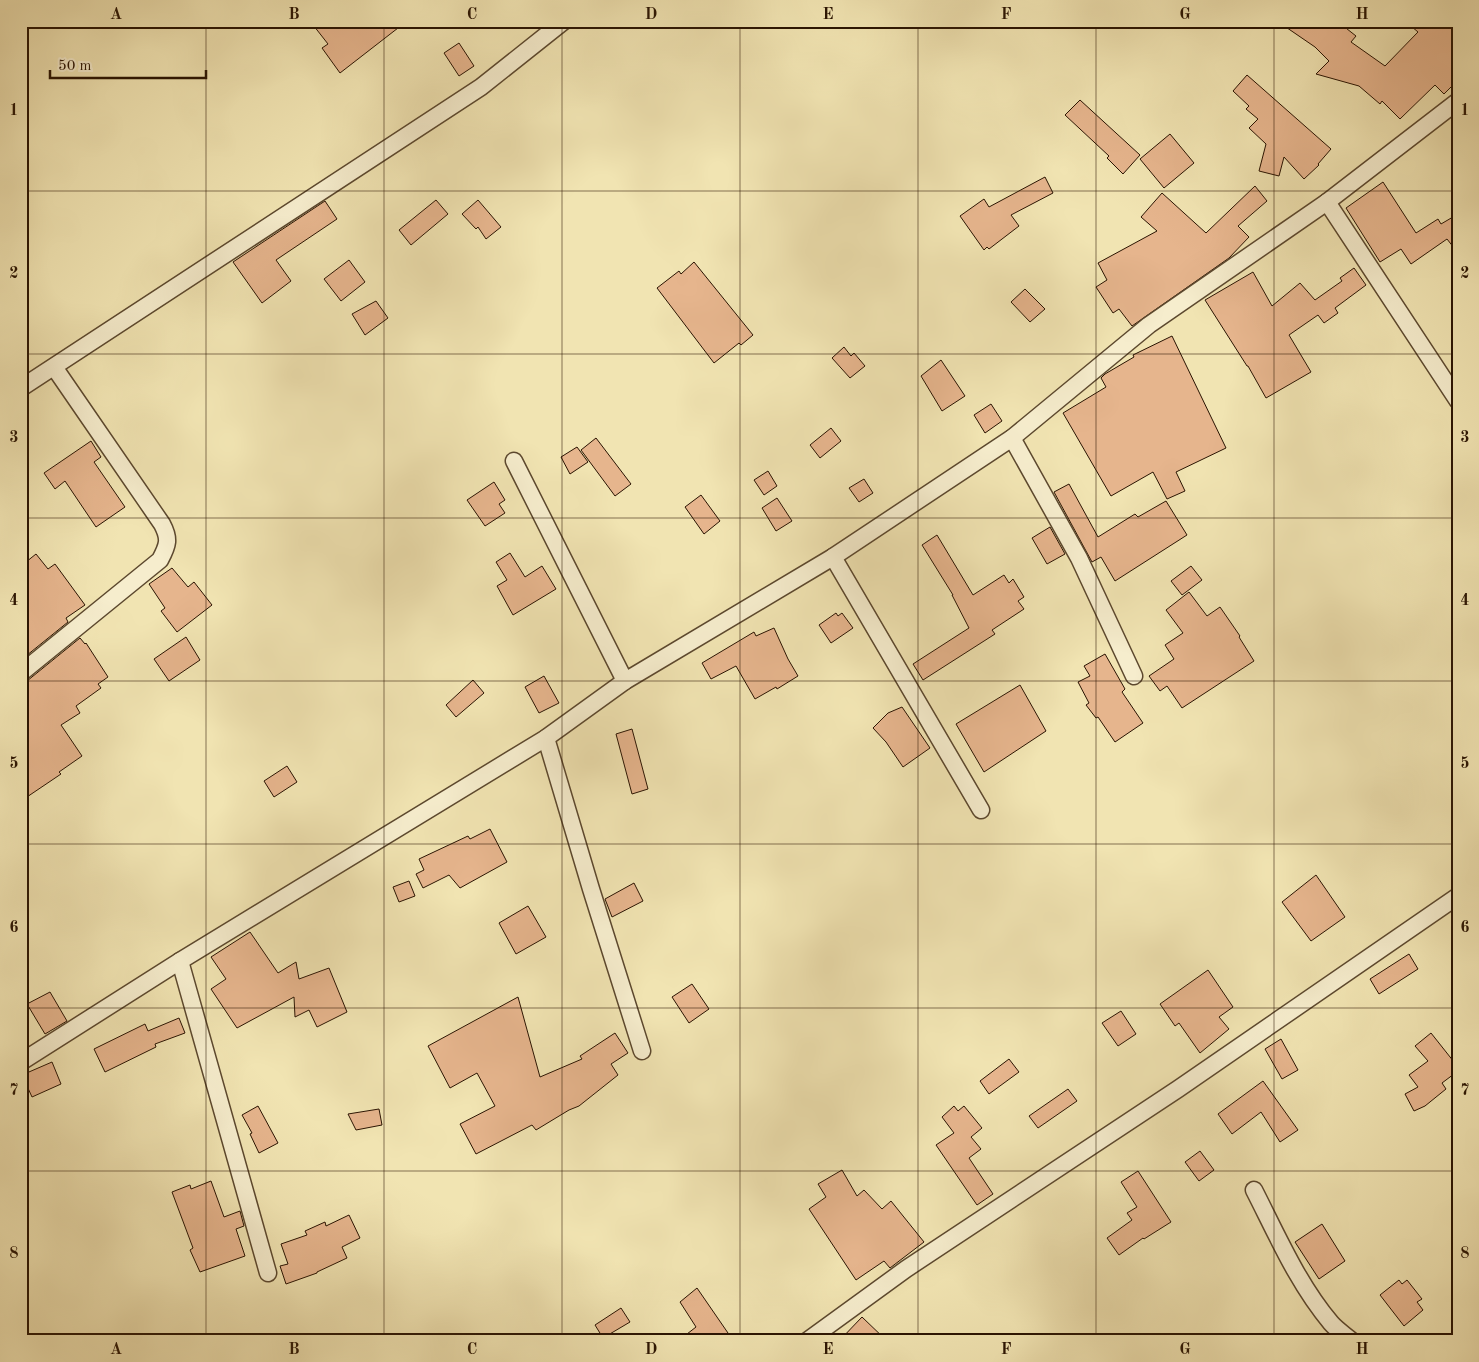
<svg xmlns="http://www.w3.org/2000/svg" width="1479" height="1362" font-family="'Old Standard TT',serif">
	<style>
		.building { fill: #e6b58d; stroke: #2a1402 }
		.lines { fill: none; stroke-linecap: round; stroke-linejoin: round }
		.street-casing { stroke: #5c482e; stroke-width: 19 }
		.street { stroke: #f6edcd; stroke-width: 16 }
		.grid { fill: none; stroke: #2a1402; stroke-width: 1; stroke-opacity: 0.55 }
		.neatline { fill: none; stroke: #2a1402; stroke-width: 2 }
		.grid-label { font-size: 16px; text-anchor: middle; font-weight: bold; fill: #2a1402 }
	</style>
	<rect width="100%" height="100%" fill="#f1e4b2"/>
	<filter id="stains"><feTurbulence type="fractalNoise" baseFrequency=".004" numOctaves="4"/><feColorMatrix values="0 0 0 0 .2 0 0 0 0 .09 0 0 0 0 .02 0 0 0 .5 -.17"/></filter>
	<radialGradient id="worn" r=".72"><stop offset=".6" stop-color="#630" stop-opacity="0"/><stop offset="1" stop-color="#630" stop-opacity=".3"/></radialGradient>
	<g class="building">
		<polygon points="310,21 407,21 340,73 322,48 328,44"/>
		<polygon points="1277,21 1337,21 1356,36 1351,42 1385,66 1418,32 1405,21 1458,21 1458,80 1444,94 1435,85 1400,119 1382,101 1380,104 1359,86 1316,74 1329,61 1315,47"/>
		<polygon points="459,43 474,66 459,76 444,53"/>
		<polygon points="1247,75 1331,149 1318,164 1319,165 1304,179 1284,157 1279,176 1259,171 1266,144 1249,128 1258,119 1246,109 1249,106 1233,91"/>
		<polygon points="1080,100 1140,155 1123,174 1107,158 1109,156 1065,115"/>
		<polygon points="1170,134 1194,163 1164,188 1140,159"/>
		<polygon points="1045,177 1053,193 1011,215 1019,226 989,249 987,247 984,250 960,216 984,199 989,207"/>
		<polygon points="1383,182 1416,233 1438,219 1441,224 1458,214 1458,253 1447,239 1411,264 1401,249 1380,262 1346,208"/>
		<polygon points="1255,186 1267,201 1238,226 1249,237 1229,258 1132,326 1119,309 1113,313 1096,287 1107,280 1098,263 1157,231 1141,217 1162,193 1206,233"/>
		<polygon points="436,200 448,214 411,245 399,230"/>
		<polygon points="478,200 501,227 486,239 478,227 476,229 462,214"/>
		<polygon points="325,201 337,219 276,260 291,281 262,303 233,262"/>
		<polygon points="349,260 365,282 341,301 324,279"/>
		<polygon points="694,262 753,335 741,345 739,343 714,363 657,288 679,271 681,274"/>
		<polygon points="1354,268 1366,285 1335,308 1338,313 1324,323 1318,315 1289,335 1311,372 1266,398 1248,366 1247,366 1205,300 1253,272 1272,306 1300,283 1315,300 1342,281 1340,278"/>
		<polygon points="1025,289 1045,309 1030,322 1011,302"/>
		<polygon points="376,301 388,318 365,335 352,314"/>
		<polygon points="1172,336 1226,448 1176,472 1185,491 1167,499 1153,472 1111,496 1063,413 1106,387 1101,378 1105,374 1134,357 1133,355"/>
		<polygon points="844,347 851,356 854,353 865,366 850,378 832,358"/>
		<polygon points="941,360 965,396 942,411 921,376"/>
		<polygon points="991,404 1002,421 985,433 974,415"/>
		<polygon points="831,428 841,441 820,458 810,445"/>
		<polygon points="596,438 631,484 615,496 581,450"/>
		<polygon points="91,441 101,457 94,462 125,507 96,527 65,481 55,489 44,473"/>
		<polygon points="577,447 588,462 570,474 561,457"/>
		<polygon points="768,471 777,486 764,495 754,480"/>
		<polygon points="864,479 873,493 859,502 849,488"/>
		<polygon points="494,482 505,500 499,504 505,513 485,526 467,500"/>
		<polygon points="1069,484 1098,537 1135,514 1138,517 1166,501 1187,535 1115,581 1101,557 1092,562 1054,492"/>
		<polygon points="701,495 720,521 704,534 685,507"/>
		<polygon points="777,498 792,521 776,531 762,508"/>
		<polygon points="1050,527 1065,554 1047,564 1032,538"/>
		<polygon points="937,535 973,595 1004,575 1009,583 1013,579 1024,597 1018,601 1024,609 992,630 995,634 923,680 913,664 969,628 952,595 953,595 922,545"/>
		<polygon points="510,553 525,577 542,566 556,589 513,615 497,586 507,580 496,562"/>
		<polygon points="36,554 48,569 55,564 85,605 66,618 68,622 21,660 21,566"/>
		<polygon points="1191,566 1202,580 1182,595 1171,581"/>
		<polygon points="172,568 188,587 194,582 212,605 177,632 161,611 165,608 149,584"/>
		<polygon points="1189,592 1207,616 1220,607 1240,636 1239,637 1254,661 1182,708 1167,686 1160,691 1149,676 1174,659 1165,645 1183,633 1166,610"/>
		<polygon points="836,613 838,616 842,613 853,628 831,643 819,625"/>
		<polygon points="774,628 788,659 798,676 777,689 776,687 755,699 736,666 711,679 702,663 754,632 756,636"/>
		<polygon points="186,637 200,660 169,681 154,659"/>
		<polygon points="80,638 85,644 86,643 108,677 98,684 101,688 76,706 80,713 61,725 82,756 59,772 61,774 21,801 21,683 27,681"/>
		<polygon points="1105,654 1125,689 1122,692 1143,723 1115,742 1098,717 1096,718 1086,705 1089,703 1078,682 1090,676 1084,666"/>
		<polygon points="544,676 559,703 539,713 525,687"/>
		<polygon points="473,680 484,693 456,717 446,705"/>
		<polygon points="1020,685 1046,731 984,772 956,724"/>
		<polygon points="902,707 930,748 903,767 886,742 873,728 888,713"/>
		<polygon points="632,729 648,789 632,794 616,734"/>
		<polygon points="287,766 297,782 274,797 264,781"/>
		<polygon points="490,829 507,862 460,888 449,875 423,888 416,874 424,870 419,859 468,836 470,839"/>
		<polygon points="1316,875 1345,917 1311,941 1282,902"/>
		<polygon points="409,881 415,896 399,902 393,887"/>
		<polygon points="634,883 643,901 612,917 605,899"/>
		<polygon points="528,906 546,937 516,954 499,923"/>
		<polygon points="250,932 278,973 296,962 299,979 329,968 347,1012 317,1027 309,1010 295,1017 294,997 237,1028 211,989 226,979 211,957"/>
		<polygon points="1409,954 1418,969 1379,994 1370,979"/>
		<polygon points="1208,970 1233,1007 1219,1017 1229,1029 1200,1053 1179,1023 1175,1026 1160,1004"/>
		<polygon points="692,984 709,1009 689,1023 672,997"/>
		<polygon points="50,992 67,1021 45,1034 27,1004"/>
		<polygon points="518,997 540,1077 582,1059 580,1056 615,1033 628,1053 611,1064 618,1075 579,1106 569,1110 536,1130 532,1125 476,1154 460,1124 495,1106 477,1073 450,1088 428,1046"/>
		<polygon points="1121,1011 1136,1034 1118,1046 1102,1023"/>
		<polygon points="179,1018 185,1033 155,1044 156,1047 105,1072 94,1049 145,1024 148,1031"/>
		<polygon points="1431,1033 1458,1067 1458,1071 1442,1083 1446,1089 1425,1106 1414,1111 1405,1094 1418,1087 1409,1075 1428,1061 1415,1046"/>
		<polygon points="1281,1039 1298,1070 1282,1079 1265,1049"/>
		<polygon points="1009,1059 1019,1072 989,1094 980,1081"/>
		<polygon points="52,1062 61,1084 32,1097 22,1075"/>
		<polygon points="1263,1081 1298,1130 1280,1142 1261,1112 1232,1134 1218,1114"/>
		<polygon points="1068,1089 1077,1101 1038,1128 1029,1116"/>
		<polygon points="258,1106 278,1143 259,1153 250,1134 252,1133 242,1115"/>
		<polygon points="954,1106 958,1111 964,1106 982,1128 971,1137 981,1149 969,1158 993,1194 977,1205 936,1145 954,1133 942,1117"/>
		<polygon points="379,1109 382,1125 356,1130 348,1114"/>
		<polygon points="1200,1151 1214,1170 1199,1181 1185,1162"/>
		<polygon points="842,1170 857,1196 864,1190 882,1209 891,1201 924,1242 890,1268 884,1261 856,1280 809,1209 826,1197 818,1184"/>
		<polygon points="1138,1171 1171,1222 1144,1239 1143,1238 1119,1255 1107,1238 1132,1220 1127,1213 1137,1207 1121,1182"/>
		<polygon points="211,1181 224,1217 240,1211 244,1226 236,1229 245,1256 200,1272 190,1250 193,1248 172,1192 190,1185 191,1189"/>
		<polygon points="349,1215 360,1238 342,1247 347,1258 317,1272 317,1273 286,1284 280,1266 288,1264 281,1244 307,1235 305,1231 325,1222 326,1226"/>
		<polygon points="1322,1224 1345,1261 1319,1279 1295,1242"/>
		<polygon points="1399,1280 1402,1284 1407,1280 1422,1299 1417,1302 1423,1310 1404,1326 1380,1295"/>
		<polygon points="697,1288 728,1333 716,1341 678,1341 696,1327 680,1302"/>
		<polygon points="621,1308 630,1322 603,1338 595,1325"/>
		<polygon points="862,1317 887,1341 839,1341"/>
	</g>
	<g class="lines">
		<defs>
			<g id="street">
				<polyline points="1327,202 1458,401"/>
				<polyline points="21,388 481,87 564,21"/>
				<polyline points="1012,438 1079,558 1134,676"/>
				<polyline points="514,461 625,681"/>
				<polyline points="833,557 981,810"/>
				<path d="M 21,673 L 160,560 C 168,545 170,539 162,524 L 54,367"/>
				<polyline points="546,738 591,889 642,1051"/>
				<polyline points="180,961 268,1273"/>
				<polyline points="21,1062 180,961 546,738 625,681 833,557 1012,438 1149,325 1327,202 1458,101"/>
				<path d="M 1254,1190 C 1277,1235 1298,1284 1331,1323 C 1337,1330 1345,1335 1352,1341"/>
				<polyline points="807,1341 906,1269 1178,1089 1458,896"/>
			</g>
		</defs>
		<use href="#street" class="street-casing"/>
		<use href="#street" class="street"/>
	</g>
	<path class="grid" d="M 206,21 L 206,1341M 384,21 L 384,1341M 562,21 L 562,1341M 740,21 L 740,1341M 918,21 L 918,1341M 1096,21 L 1096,1341M 1274,21 L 1274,1341M 21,191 L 1458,191M 21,354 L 1458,354M 21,518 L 1458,518M 21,681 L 1458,681M 21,844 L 1458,844M 21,1008 L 1458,1008M 21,1171 L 1458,1171"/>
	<rect width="1479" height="1362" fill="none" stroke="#f1e4b2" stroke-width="55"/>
	<path d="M50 70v8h156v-8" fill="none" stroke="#2a1402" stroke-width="2.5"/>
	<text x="58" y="70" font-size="15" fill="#2a1402" stroke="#f6edcd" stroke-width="4" paint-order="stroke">50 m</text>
	<rect x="28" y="28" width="1424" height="1306" class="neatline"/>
	<g class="grid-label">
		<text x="116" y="19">A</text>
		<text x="294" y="19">B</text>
		<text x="472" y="19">C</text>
		<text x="651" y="19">D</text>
		<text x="828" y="19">E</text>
		<text x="1006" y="19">F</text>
		<text x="1185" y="19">G</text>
		<text x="1362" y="19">H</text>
		<text x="14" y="115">1</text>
		<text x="1465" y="115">1</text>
		<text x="14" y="278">2</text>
		<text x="1465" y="278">2</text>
		<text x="14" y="442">3</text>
		<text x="1465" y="442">3</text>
		<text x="14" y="605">4</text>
		<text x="1465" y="605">4</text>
		<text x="14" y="768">5</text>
		<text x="1465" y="768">5</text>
		<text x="14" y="932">6</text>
		<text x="1465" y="932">6</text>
		<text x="14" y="1095">7</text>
		<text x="1465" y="1095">7</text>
		<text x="14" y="1258">8</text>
		<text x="1465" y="1258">8</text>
		<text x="116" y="1354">A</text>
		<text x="294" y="1354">B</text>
		<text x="472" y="1354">C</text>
		<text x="651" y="1354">D</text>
		<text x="828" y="1354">E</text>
		<text x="1006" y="1354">F</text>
		<text x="1185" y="1354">G</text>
		<text x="1362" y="1354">H</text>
	</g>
	<rect width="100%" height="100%" filter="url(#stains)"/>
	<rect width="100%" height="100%" fill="url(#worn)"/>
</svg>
